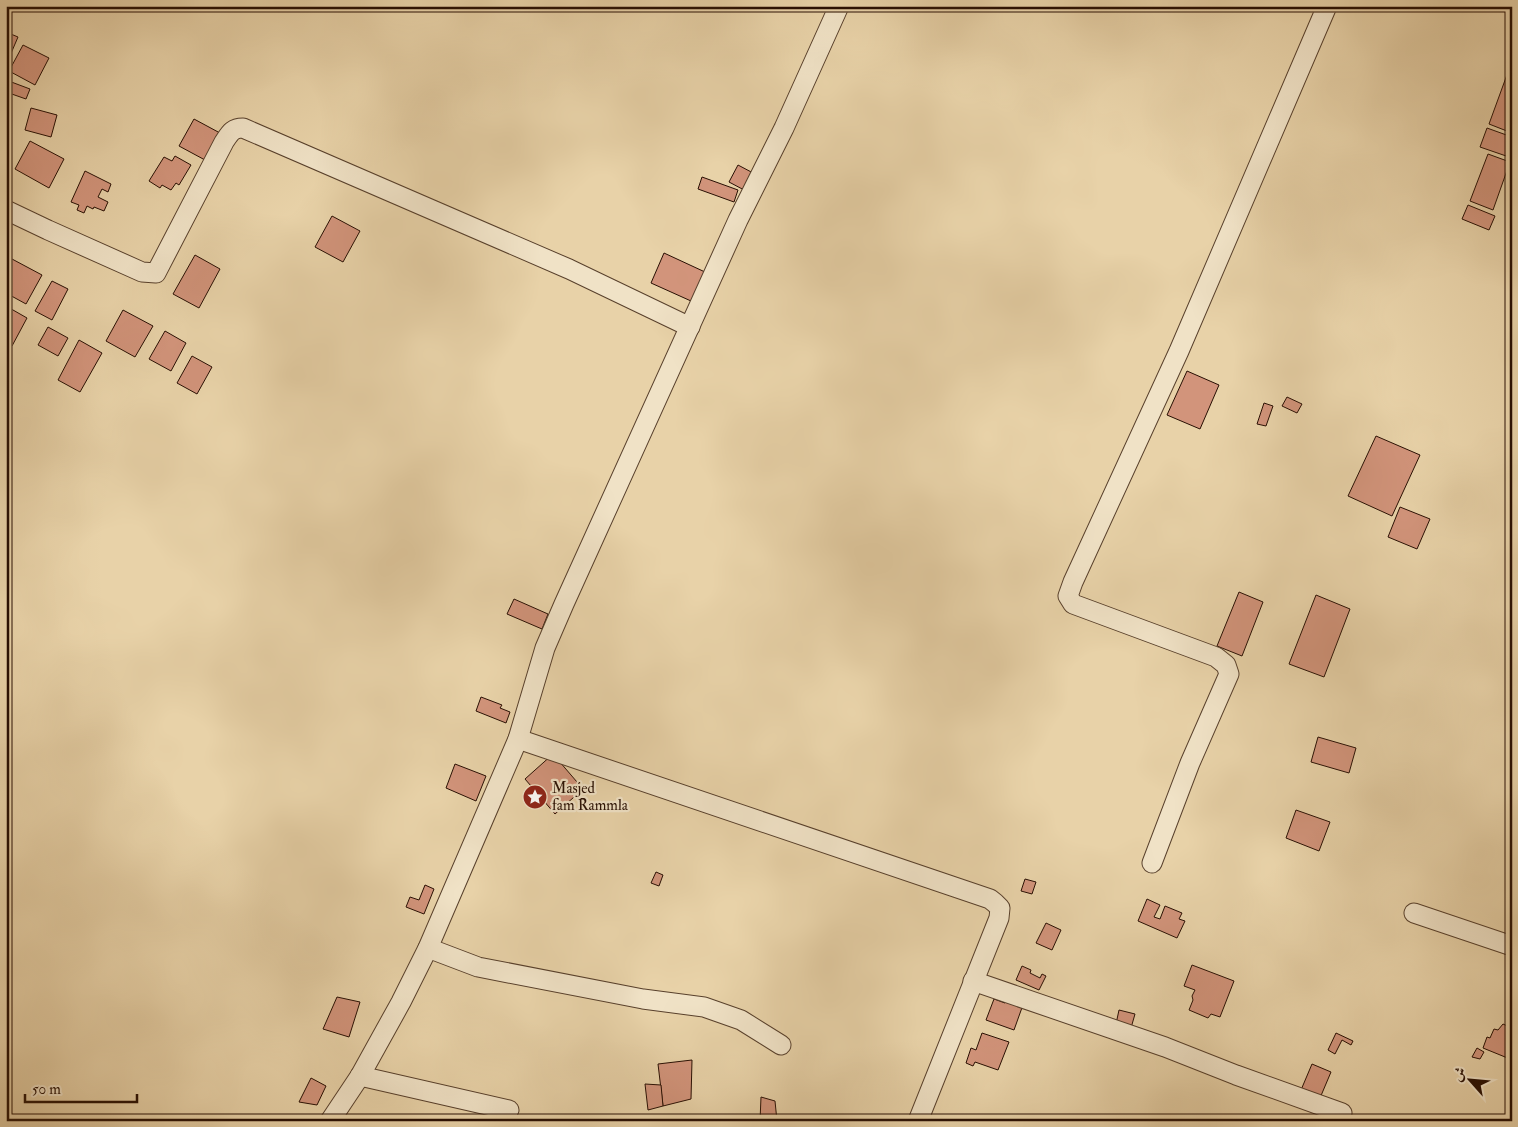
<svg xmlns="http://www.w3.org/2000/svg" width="1518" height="1127" font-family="'IM FELL Double Pica',Amiri,serif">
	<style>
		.building { fill: #d2947b; stroke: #280f03 }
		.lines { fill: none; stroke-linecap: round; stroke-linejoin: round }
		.minor-casing { stroke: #58402c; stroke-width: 21 }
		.minor { stroke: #f0e2c6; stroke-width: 19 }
		.labels { text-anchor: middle; stroke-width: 4.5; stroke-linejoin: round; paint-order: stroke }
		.poi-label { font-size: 15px; fill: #280f03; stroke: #f0e2c6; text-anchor: start }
	</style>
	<rect width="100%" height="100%" fill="#e8d2a8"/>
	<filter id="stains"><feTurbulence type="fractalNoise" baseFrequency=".004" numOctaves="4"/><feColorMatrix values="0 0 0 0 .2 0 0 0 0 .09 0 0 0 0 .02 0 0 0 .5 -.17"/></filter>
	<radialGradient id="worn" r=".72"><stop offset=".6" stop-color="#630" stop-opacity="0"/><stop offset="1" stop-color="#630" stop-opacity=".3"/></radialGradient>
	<g class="building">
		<polygon points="6,32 18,37 6,65"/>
		<polygon points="23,45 49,58 35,85 9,71"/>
		<polygon points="1512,61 1512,133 1489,124"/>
		<polygon points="6,80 30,89 26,99 6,92"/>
		<polygon points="31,108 57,115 51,137 25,130"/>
		<polygon points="194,119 220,133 205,160 179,146"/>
		<polygon points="1487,128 1512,137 1512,158 1480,147"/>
		<polygon points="30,141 64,159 49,188 15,169"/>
		<polygon points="1488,154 1510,162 1493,210 1470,201"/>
		<polygon points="175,156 191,165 179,185 176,183 171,190 162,185 160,188 149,181 164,157 172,161"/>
		<polygon points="738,165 755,174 746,191 729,182"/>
		<polygon points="85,171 111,184 108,192 102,189 98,197 108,202 104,211 94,207 93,209 87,206 84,213 77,210 79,205 71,202"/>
		<polygon points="702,177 738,190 734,202 698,189"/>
		<polygon points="1468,205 1495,216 1489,230 1462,219"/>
		<polygon points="332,216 360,231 343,262 315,247"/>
		<polygon points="664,253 705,272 691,301 651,283"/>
		<polygon points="195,255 220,269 199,308 173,294"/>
		<polygon points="12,259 42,275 26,304 6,293 6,271"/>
		<polygon points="52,281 68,289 52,320 35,311"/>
		<polygon points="6,306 27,318 12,346 6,342"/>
		<polygon points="123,310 153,326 135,357 106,341"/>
		<polygon points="48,327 68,338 58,356 38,345"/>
		<polygon points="165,331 186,343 171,371 149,359"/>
		<polygon points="79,340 102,353 80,392 58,380"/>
		<polygon points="192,356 212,367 197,394 177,383"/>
		<polygon points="1187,371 1219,385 1200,429 1167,415"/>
		<polygon points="1287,397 1302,404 1297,413 1282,406"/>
		<polygon points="1264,403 1273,406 1266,426 1257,424"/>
		<polygon points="1376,436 1420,455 1392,516 1348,496"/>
		<polygon points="1400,507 1430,519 1417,549 1388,537"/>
		<polygon points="1239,592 1263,602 1242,656 1217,646"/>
		<polygon points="1316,595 1350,609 1324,677 1289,664"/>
		<polygon points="514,599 548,614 542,629 507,614"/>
		<polygon points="481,697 502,705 500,708 510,712 506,723 476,711"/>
		<polygon points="1318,737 1356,748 1349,773 1311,762"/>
		<polygon points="553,754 583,789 555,814 525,779"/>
		<polygon points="455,764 486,776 476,801 446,788"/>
		<polygon points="1296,810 1330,822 1319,851 1286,838"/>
		<polygon points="656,872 663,875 659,886 651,883"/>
		<polygon points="1025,879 1036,882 1032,894 1021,891"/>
		<polygon points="425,885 434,889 424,914 406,907 410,897 419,900"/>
		<polygon points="1147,899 1160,905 1154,917 1160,919 1165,906 1182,913 1179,919 1185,921 1177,938 1138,921"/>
		<polygon points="1046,923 1061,930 1052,950 1036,943"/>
		<polygon points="1192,965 1234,981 1220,1017 1211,1014 1208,1018 1189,1010 1193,1000 1192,996 1195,990 1184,986"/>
		<polygon points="1022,966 1031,970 1030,973 1040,978 1042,974 1046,976 1039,990 1016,980"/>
		<polygon points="1008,996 1024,1002 1014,1030 986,1020 994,999 1005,1003"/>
		<polygon points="337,997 360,1002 349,1037 323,1029"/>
		<polygon points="1119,1010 1135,1014 1131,1028 1116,1024"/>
		<polygon points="1503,1024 1512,1028 1512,1055 1510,1059 1483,1048 1487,1037 1490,1038 1494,1029 1498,1030"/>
		<polygon points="982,1033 1009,1042 998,1070 975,1062 973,1066 966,1063 971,1048 976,1050"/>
		<polygon points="1336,1033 1353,1041 1351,1045 1342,1040 1335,1054 1328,1050"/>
		<polygon points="1477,1048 1484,1052 1480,1059 1472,1057"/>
		<polygon points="692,1060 691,1099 663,1106 658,1064"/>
		<polygon points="1312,1064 1331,1072 1320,1098 1301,1090"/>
		<polygon points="311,1078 326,1086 317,1105 299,1102"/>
		<polygon points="645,1084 661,1085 663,1106 648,1110"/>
		<polygon points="761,1097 775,1101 777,1121 760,1121"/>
	</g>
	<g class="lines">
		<defs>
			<g id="minor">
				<path d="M 6,210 L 48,230 L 142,272 L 156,273 L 224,142 C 230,133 232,128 243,128 L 569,269 L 690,327"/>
				<polyline points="518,739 990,899 995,903 1000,908 999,918 918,1121"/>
				<polyline points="1152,863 1190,763 1229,674 1226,665 1216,657 1073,604 1068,596 1073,582 1179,351 1327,6"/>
				<polyline points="1414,913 1512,946"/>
				<polyline points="428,948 478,967 643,999 704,1007 741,1020 781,1045"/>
				<polyline points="973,981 1165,1047 1236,1075 1342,1113"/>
				<polyline points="360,1076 509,1110"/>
				<polyline points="330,1121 360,1076 401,1002 428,948 518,739 545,648 564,604 738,220 784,128 839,6"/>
			</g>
		</defs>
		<use href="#minor" class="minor-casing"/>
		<use href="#minor" class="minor"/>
	</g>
	<defs>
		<symbol id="sight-disc" viewBox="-11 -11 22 22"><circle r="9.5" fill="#8f2418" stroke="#f0e2c6"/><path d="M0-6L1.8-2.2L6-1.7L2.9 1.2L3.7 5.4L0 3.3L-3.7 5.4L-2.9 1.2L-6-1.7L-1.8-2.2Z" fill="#fff"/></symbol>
	</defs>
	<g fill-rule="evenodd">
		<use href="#sight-disc" x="521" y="783" width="28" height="28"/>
	</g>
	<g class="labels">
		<g class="poi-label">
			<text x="552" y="793">Masjed<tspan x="552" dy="17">fam Rammla</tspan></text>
		</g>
	</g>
	<rect width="1518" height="1127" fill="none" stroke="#e8d2a8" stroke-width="25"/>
	<rect x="8" y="8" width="1503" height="1112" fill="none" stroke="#280f03" stroke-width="2.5"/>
	<rect x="12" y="12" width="1493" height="1102" fill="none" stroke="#280f03"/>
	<g transform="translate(1470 1080) rotate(297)" stroke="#f0e2c6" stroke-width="4" paint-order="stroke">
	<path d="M0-4L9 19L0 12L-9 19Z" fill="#280f03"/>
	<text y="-8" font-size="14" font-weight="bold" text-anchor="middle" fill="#280f03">ش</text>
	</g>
	<path d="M25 1094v8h112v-8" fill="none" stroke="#280f03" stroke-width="2.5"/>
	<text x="32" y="1094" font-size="15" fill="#280f03" stroke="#f0e2c6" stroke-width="4" paint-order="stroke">50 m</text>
	<rect width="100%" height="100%" filter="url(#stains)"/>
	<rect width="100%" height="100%" fill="url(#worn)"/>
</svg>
